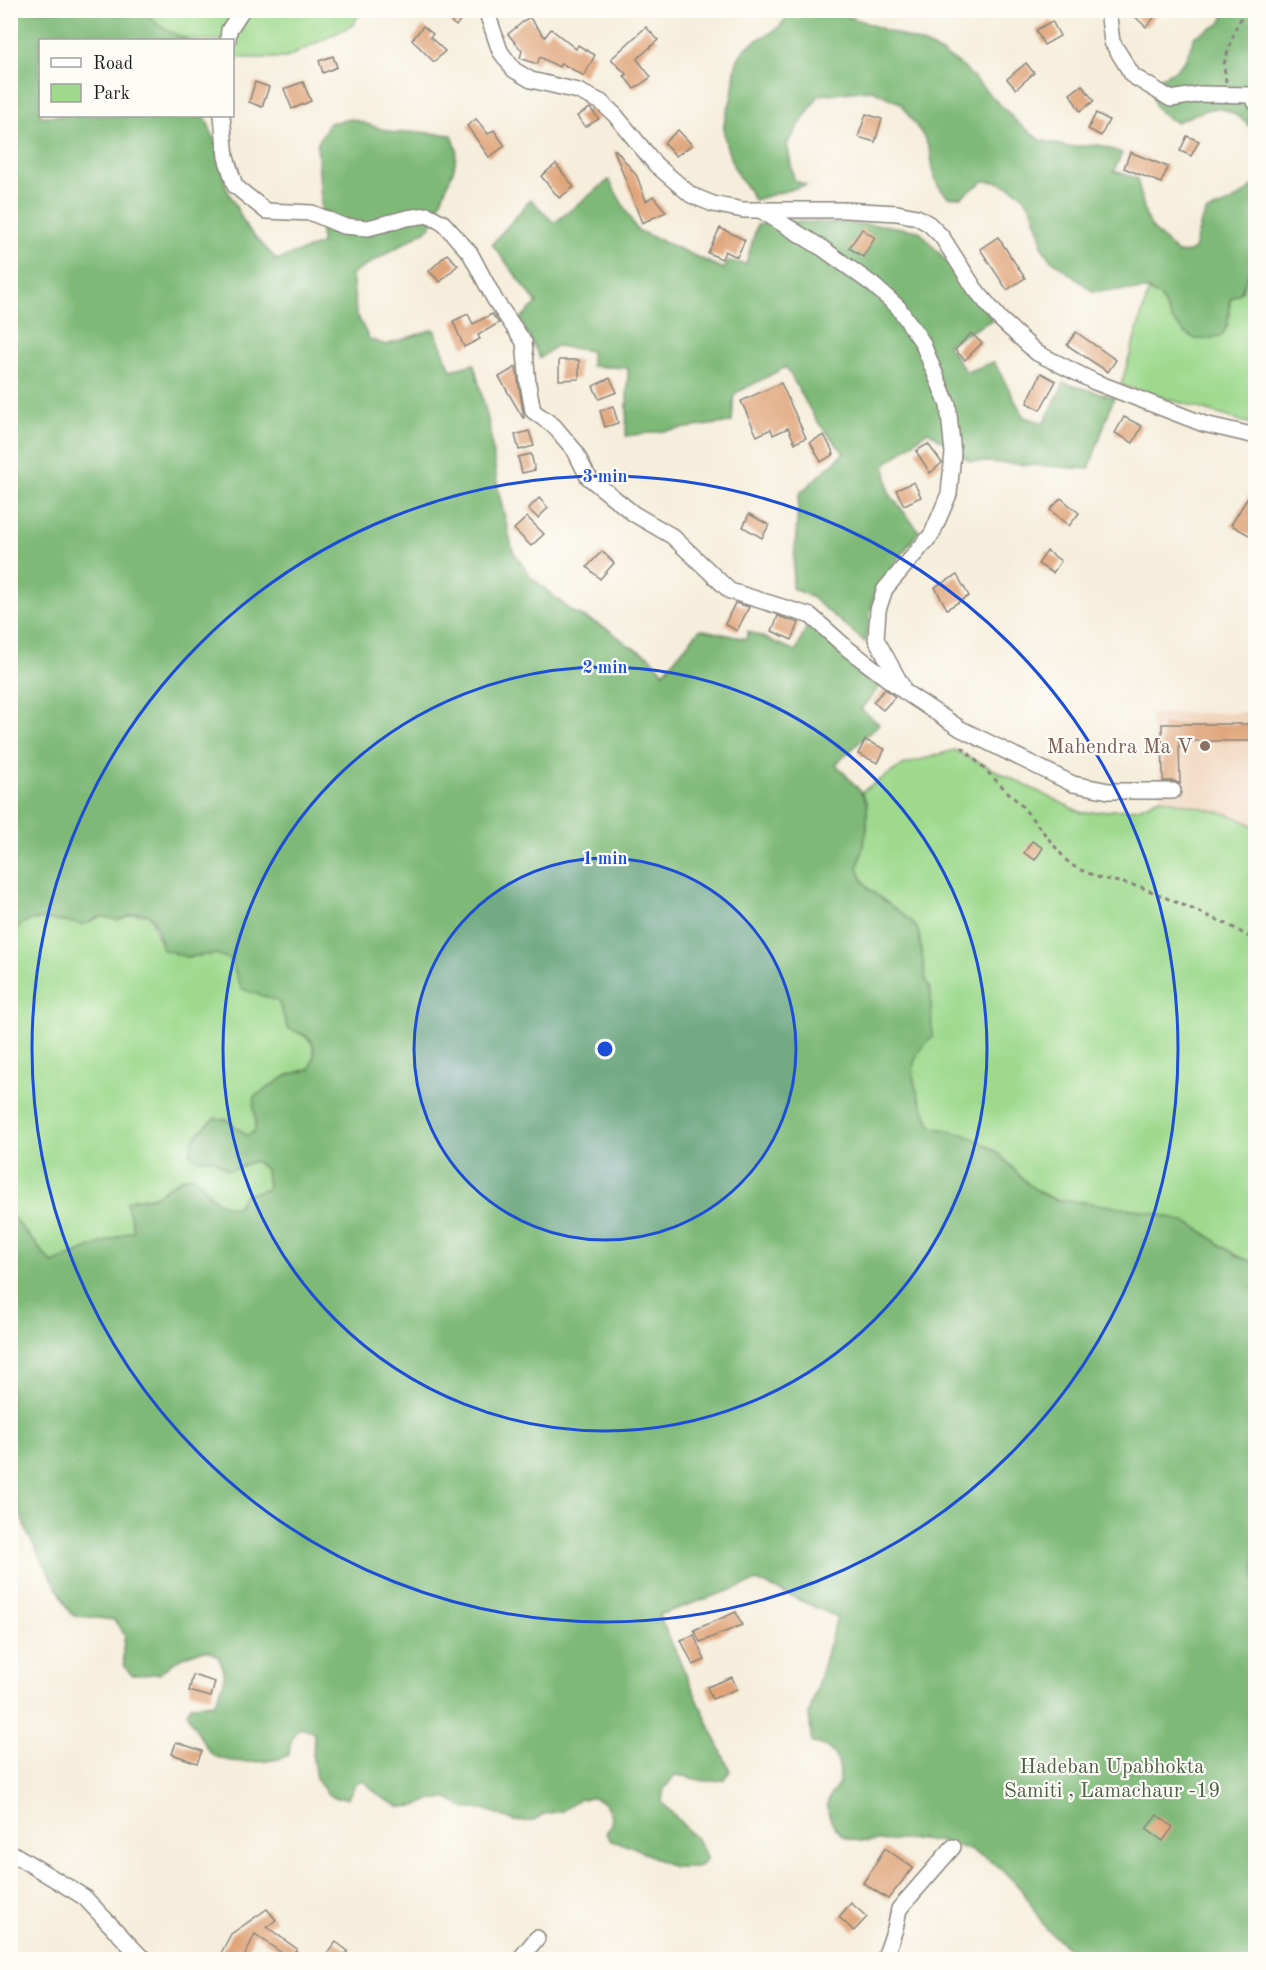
<svg xmlns="http://www.w3.org/2000/svg" width="1266" height="1970" font-family="'Old Standard TT',serif">
	<style>
		.built { fill: #f1d5bd }
		.green { fill: #9ed98d; stroke: #5d7a54; stroke-width: 1.5 }
		.forest { fill: #7eb978; stroke: #4d6a4a; stroke-width: 1.5 }
		.building { fill: #e0a57a }
		.lines { fill: none; stroke-linecap: round; stroke-linejoin: round }
		.minor-casing { stroke: #89857c; stroke-width: 18 }
		.path { stroke: #89857c; stroke-width: 3; stroke-dasharray: 4.5 4.5; stroke-linecap: butt }
		.minor { stroke: #fff; stroke-width: 15 }
		.ring { fill: none; stroke: #1d4ed8; stroke-width: 3 }
		.education-dot { fill: #8d6e63; stroke: #fdfcf7; stroke-width: 2 }
		.labels { text-anchor: middle; stroke-width: 4.5; stroke-linejoin: round; paint-order: stroke }
		.education-label { font-size: 21px; fill: #785e54; stroke: #fdfcf7; text-anchor: end }
		.park-label { font-size: 21px; fill: #4a5e44; stroke: #fdfcf7 }
		.centre { fill: #1d4ed8; stroke: #fdfcf7; stroke-width: 3 }
		.ring-label { font-size: 18px; text-anchor: middle; font-weight: bold; fill: #1d4ed8; stroke: #fdfcf7; stroke-width: 4.5; stroke-linejoin: round; paint-order: stroke }
	</style>
	<rect width="100%" height="100%" fill="#fdfcf7"/>
	<filter id="ink" filterUnits="userSpaceOnUse"><feTurbulence type="fractalNoise" baseFrequency=".0167" numOctaves="2"/><feDisplacementMap in="SourceGraphic" scale="12" xChannelSelector="R" yChannelSelector="G"/><feConvolveMatrix kernelMatrix="1 2 1 2 8 2 1 2 1" color-interpolation-filters="sRGB"/></filter>
	<filter id="wash" filterUnits="userSpaceOnUse"><feTurbulence type="fractalNoise" baseFrequency=".008" numOctaves="4" result="noise"/><feDisplacementMap in="SourceGraphic" scale="24" xChannelSelector="R" yChannelSelector="G"/><feGaussianBlur stdDeviation="1.35" result="paint"/><feColorMatrix in="noise" values="0 0 0 0 0 0 0 0 0 0 0 0 0 0 0 0 0 1.4 0 .05"/><feComposite in="paint" operator="in"/></filter>
	<g filter="url(#wash)">
		<rect width="100%" height="100%" fill="#f6eedc"/>
		<polygon class="built" points="1255,712 1255,826 1228,814 1160,798 1159,777 1150,714"/>
		<g class="green">
			<path d="M 144,11 L 361,11 L 353,25 L 286,58 L 233,58 L 232,40 C 193,40 171,44 144,11 Z"/>
			<polygon points="1255,258 1255,425 1121,385 1149,290 1160,297 1173,321 1209,339 1222,335 1228,324 1230,299 1241,292"/>
			<path d="M 954,750 L 1082,813 L 1139,808 L 1160,798 L 1228,814 L 1255,826 L 1255,1262 C 1229,1257 1213,1235 1189,1224 C 1156,1210 1117,1207 1082,1202 C 1071,1201 1061,1202 1051,1198 C 1027,1187 1019,1174 1002,1157 C 983,1138 957,1132 932,1127 C 918,1095 898,1065 931,1037 L 931,992 L 926,980 L 918,930 L 910,920 L 869,889 L 862,879 L 858,867 L 867,829 L 867,803 L 861,792 L 903,765 Z"/>
			<path d="M 131,914 L 150,915 L 162,949 L 187,957 L 216,954 L 230,959 C 235,969 237,978 242,988 L 278,1001 L 288,1028 C 310,1036 320,1044 310,1069 L 288,1075 L 254,1097 C 253,1109 259,1123 254,1133 L 246,1135 L 228,1120 L 199,1159 L 213,1159 L 228,1170 C 238,1169 245,1164 255,1161 L 266,1170 L 268,1187 L 266,1190 L 244,1195 L 237,1207 C 214,1207 209,1191 195,1177 C 178,1175 170,1188 157,1195 C 149,1199 141,1199 133,1199 L 135,1230 L 52,1263 L 11,1215 L 11,970 C 12,967 14,965 15,962 C 19,950 10,937 20,926 C 34,912 66,924 83,924 C 90,924 94,918 100,917 C 116,915 112,923 131,914 Z"/>
		</g>
		<g class="forest">
			<path d="M 11,11 L 144,11 C 157,26 170,33 189,40 L 40,40 L 40,116 L 205,116 L 219,152 L 226,187 L 247,228 L 277,260 L 321,244 L 321,199 L 317,145 L 329,123 L 352,119 L 394,133 L 419,132 L 452,135 L 457,150 L 454,168 L 430,228 L 352,274 L 356,312 L 369,339 L 386,345 L 434,329 L 451,370 L 474,364 L 489,424 L 498,489 L 513,551 L 530,576 L 570,610 L 609,630 L 628,645 L 649,656 L 664,672 L 700,629 L 746,639 L 748,631 L 796,651 L 809,621 L 885,680 L 861,709 L 879,724 L 836,764 L 861,792 L 867,803 L 867,829 L 858,867 L 862,879 L 869,889 L 910,920 L 918,930 L 926,980 L 931,992 L 932,1037 C 898,1064 918,1095 932,1127 C 957,1132 983,1138 1002,1157 C 1019,1174 1027,1187 1050,1198 C 1061,1202 1071,1201 1082,1202 C 1117,1207 1156,1210 1189,1224 C 1213,1235 1229,1257 1255,1262 L 1255,1959 L 1088,1959 C 1074,1952 1059,1942 1048,1930 C 1037,1918 1032,1904 1023,1892 C 1010,1875 989,1858 969,1850 C 954,1844 937,1841 921,1839 C 901,1838 854,1848 841,1834 C 832,1825 826,1813 828,1801 C 830,1793 838,1789 839,1781 C 843,1762 832,1744 812,1743 L 809,1714 L 837,1617 L 757,1581 L 659,1615 L 730,1771 L 724,1779 C 706,1785 694,1777 675,1775 L 664,1789 L 662,1802 L 698,1841 L 707,1858 L 701,1865 L 696,1867 L 673,1867 L 631,1846 L 611,1841 L 606,1833 L 611,1825 L 611,1816 L 605,1803 L 594,1798 L 580,1799 L 562,1811 L 544,1814 L 534,1821 L 515,1821 L 484,1809 L 466,1809 L 447,1799 L 432,1799 L 416,1806 L 401,1807 L 382,1798 L 365,1782 L 356,1783 L 348,1798 L 334,1798 L 327,1793 L 316,1779 L 313,1760 L 314,1734 C 295,1717 290,1741 289,1755 C 273,1763 225,1766 211,1753 C 206,1749 190,1719 187,1712 L 192,1705 L 214,1703 C 217,1696 222,1689 224,1681 C 225,1676 223,1668 221,1663 C 212,1635 171,1662 159,1674 L 132,1675 C 119,1666 123,1648 125,1635 L 114,1620 L 72,1615 L 27,1533 L 10,1485 L 11,1215 L 52,1263 L 134,1230 L 126,1202 C 136,1198 146,1200 155,1196 C 169,1189 178,1175 194,1177 C 209,1191 214,1207 237,1207 L 244,1195 L 266,1190 L 268,1186 L 266,1170 L 255,1161 C 245,1164 238,1169 228,1170 L 213,1159 L 199,1159 L 190,1154 C 190,1137 203,1129 215,1118 L 228,1120 L 246,1135 L 253,1133 C 260,1122 251,1110 254,1097 L 288,1075 L 310,1069 C 314,1059 318,1043 306,1036 C 302,1033 293,1031 288,1028 L 278,1001 L 242,989 C 237,979 235,969 230,959 L 216,954 L 187,957 L 162,949 C 161,941 157,920 149,915 C 138,908 128,918 118,920 C 113,920 106,916 100,917 C 94,918 90,924 83,924 C 66,924 34,912 20,926 C 10,937 20,955 11,970 Z"/>
			<path d="M 789,11 L 840,11 L 850,17 L 927,45 L 950,58 L 963,67 L 1018,123 L 1041,140 L 1067,147 L 1099,145 L 1122,153 L 1114,171 L 1137,178 L 1146,217 L 1152,228 L 1177,253 L 1189,252 L 1194,249 L 1201,222 L 1207,211 C 1225,206 1242,197 1255,184 L 1255,258 L 1241,292 L 1230,299 L 1228,324 L 1222,335 L 1209,339 L 1195,339 L 1184,332 L 1173,321 L 1160,297 L 1149,290 L 1092,291 L 1049,258 L 1042,247 L 1040,232 L 1031,207 L 1022,195 L 1010,187 L 998,182 L 984,181 L 961,197 L 948,197 L 939,187 L 934,176 L 930,150 L 924,137 L 900,103 L 872,90 L 819,95 L 787,144 L 794,180 L 806,185 L 754,200 C 750,191 745,185 739,177 C 732,166 722,137 724,124 C 726,112 732,101 733,88 C 735,74 734,60 745,49 C 759,34 780,36 789,11 Z"/>
			<path d="M 1226,11 L 1255,11 L 1255,133 C 1246,121 1228,106 1212,109 C 1200,111 1187,118 1176,122 C 1156,114 1150,102 1153,81 L 1176,70 L 1185,60 L 1195,36 L 1220,24 Z"/>
			<polygon points="609,180 637,230 724,269 728,261 746,264 757,225 787,221 883,225 919,231 940,254 987,311 992,320 947,344 966,372 994,362 1024,417 1044,423 1064,383 1114,397 1089,469 970,461 928,431 885,465 889,493 919,531 875,591 865,642 811,597 792,588 799,494 844,453 816,420 786,367 734,394 732,422 626,436 628,368 591,366 591,351 556,346 540,358 520,319 537,303 492,244 531,199 554,223"/>
		</g>
		<g id="blocks">
			<g class="building">
				<polygon points="437,10 468,10 456,26"/>
				<polygon points="1128,10 1161,10 1146,27"/>
				<polygon points="529,17 545,37 551,29 576,49 578,45 595,55 584,76 561,63 559,67 540,57 537,64 520,58 522,51 508,34"/>
				<polygon points="1052,21 1060,36 1044,45 1036,30"/>
				<polygon points="423,26 433,34 430,37 445,51 434,62 412,40"/>
				<polygon points="646,27 658,40 637,59 651,77 634,89 624,76 627,75 611,59"/>
				<polygon points="333,56 337,67 323,73 319,61"/>
				<polygon points="1026,63 1034,73 1016,89 1007,79"/>
				<polygon points="255,82 269,87 262,107 249,102"/>
				<polygon points="303,82 311,101 292,109 284,89"/>
				<polygon points="1082,85 1094,101 1080,111 1070,94"/>
				<polygon points="590,108 599,119 585,127 577,116"/>
				<polygon points="1096,113 1109,120 1101,136 1088,129"/>
				<polygon points="866,114 882,119 875,142 858,137"/>
				<polygon points="476,119 488,134 494,130 505,146 489,157 467,126"/>
				<polygon points="678,130 692,145 676,156 664,143"/>
				<polygon points="1187,136 1199,141 1191,156 1180,151"/>
				<polygon points="614,150 616,150 637,176 646,201 653,196 666,212 642,223"/>
				<polygon points="1130,152 1168,167 1161,183 1124,168"/>
				<polygon points="556,164 574,187 559,198 541,176"/>
				<polygon points="720,228 745,240 737,257 725,251 722,259 708,253"/>
				<polygon points="862,229 875,238 863,257 849,248"/>
				<polygon points="998,237 1025,278 1007,290 980,249"/>
				<polygon points="447,254 458,265 440,282 429,271"/>
				<polygon points="468,314 473,324 492,314 499,323 478,335 480,339 464,347 453,321"/>
				<polygon points="1076,332 1116,360 1108,372 1067,345"/>
				<polygon points="971,333 982,343 965,360 955,350"/>
				<polygon points="559,360 579,360 579,379 559,380"/>
				<polygon points="516,367 524,418 523,418 499,377"/>
				<polygon points="1041,373 1056,381 1040,410 1027,403"/>
				<polygon points="610,378 617,392 599,399 593,386"/>
				<polygon points="781,383 806,438 795,443 788,428 773,435 771,429 757,436 741,401"/>
				<polygon points="613,406 618,423 605,427 600,411"/>
				<polygon points="1124,417 1142,426 1133,443 1115,433"/>
				<polygon points="529,431 534,446 519,450 515,435"/>
				<polygon points="824,435 834,454 821,462 810,442"/>
				<polygon points="928,444 942,463 930,473 916,451"/>
				<polygon points="531,454 535,470 522,473 518,457"/>
				<polygon points="914,482 921,497 904,505 896,490"/>
				<polygon points="1256,484 1256,539 1231,525"/>
				<polygon points="539,498 548,508 538,518 528,509"/>
				<polygon points="1061,498 1079,513 1069,526 1050,510"/>
				<polygon points="749,514 769,525 762,538 743,527"/>
				<polygon points="527,517 544,534 531,546 514,529"/>
				<polygon points="602,551 614,563 600,579 587,567"/>
				<polygon points="1047,551 1061,561 1053,573 1038,564"/>
				<polygon points="957,575 969,596 947,609 935,587"/>
				<polygon points="735,603 749,607 737,631 725,624"/>
				<polygon points="778,616 799,623 792,640 772,631"/>
				<polygon points="885,689 895,697 883,710 873,702"/>
				<polygon points="1162,724 1256,724 1256,741 1179,741 1180,784 1174,781 1163,781"/>
				<polygon points="865,740 885,749 878,763 858,754"/>
				<polygon points="1032,841 1043,848 1035,860 1024,853"/>
				<polygon points="736,1612 742,1625 700,1642 694,1630"/>
				<polygon points="694,1635 705,1660 693,1665 681,1640"/>
				<polygon points="193,1675 215,1682 211,1697 189,1691"/>
				<polygon points="732,1677 737,1689 712,1699 707,1687"/>
				<polygon points="176,1742 202,1751 197,1763 172,1754"/>
				<polygon points="1157,1815 1173,1827 1163,1841 1146,1829"/>
				<polygon points="885,1848 913,1868 888,1899 863,1883"/>
				<polygon points="851,1903 867,1917 854,1931 839,1917"/>
				<polygon points="267,1909 276,1920 267,1927 297,1949 290,1959 255,1934 243,1959 218,1959 231,1934"/>
				<polygon points="336,1942 348,1951 341,1959 323,1959"/>
			</g>
		</g>
	</g>
	<g filter="url(#ink)">
		<use href="#blocks" fill-opacity="0" stroke="#89857c" stroke-width="1.5"/>
		<g class="lines">
			<defs>
				<g id="minor">
					<polyline points="486,10 500,51 514,70 531,80 578,91 601,102 615,115 656,165 691,195 713,204 743,210 844,210 897,213 917,217 929,224 942,237 975,289 1000,319 1037,353 1095,382 1204,424 1256,436"/>
					<polyline points="1108,10 1112,42 1133,76 1171,99 1201,94 1250,95 1256,103"/>
					<polyline points="228,40 229,30 242,10"/>
					<polyline points="222,116 226,157 235,186 266,211 312,213 343,226 368,228 407,218 428,215 443,223 470,253 495,300 524,342 528,384 533,411 554,426 575,451 588,477 634,514 672,536 730,591 811,616 848,649 905,692 961,729 1073,784 1109,791 1173,791"/>
					<polyline points="762,211 822,248 872,284 898,307 922,342 948,405 953,453 949,494 932,534 885,589 878,610 876,639 902,686"/>
					<polyline points="10,1852 84,1897 140,1956 146,1960"/>
					<polyline points="519,1960 537,1938"/>
					<polyline points="884,1960 895,1929 899,1909 953,1847"/>
				</g>
			</defs>
			<use href="#minor" class="minor-casing"/>
			<g class="path">
				<polyline points="1226,82 1224,64 1236,27 1246,10"/>
				<polyline points="962,747 1021,805 1066,860 1076,868 1100,878 1141,887 1229,925 1256,941"/>
			</g>
			<use href="#minor" class="minor"/>
		</g>
	</g>
	<circle cx="605" cy="1049" r="191" fill="#1d4ed8" fill-opacity=".12"/>
	<g class="ring">
		<circle cx="605" cy="1049" r="191"/>
		<circle cx="605" cy="1049" r="382"/>
		<circle cx="605" cy="1049" r="573"/>
	</g>
	<circle class="education-dot" cx="1205" cy="746" r="6"/>
	<g class="labels">
		<g class="education-label">
			<text x="1193" y="753">Mahendra Ma V</text>
		</g>
		<g class="park-label">
			<text x="1112" y="1773">Hadeban Upabhokta<tspan x="1112" dy="24">Samiti , Lamachaur -19</tspan></text>
		</g>
	</g>
	<circle cx="605" cy="1049" r="9" class="centre"/>
	<g class="ring-label">
		<text x="605" y="482">3 min</text>
		<text x="605" y="673">2 min</text>
		<text x="605" y="864">1 min</text>
	</g>
	<rect width="1266" height="1970" fill="none" stroke="#fdfcf7" stroke-width="36"/>
	<rect x="39" y="39" width="195" height="78" fill="#fdfcf7" stroke="#a3a29f" stroke-width="1.5"/>
	<rect x="51" y="58" width="30" height="9" fill="#ffffff" stroke="#a3a29f" stroke-width="1.5"/>
	<text x="93" y="69" font-size="18" fill="#1c1c1c">Road</text>
	<rect x="51" y="84" width="30" height="18" fill="#9ed98d" stroke="#a3a29f" stroke-width="1.5"/>
	<text x="93" y="99" font-size="18" fill="#1c1c1c">Park</text>
</svg>
